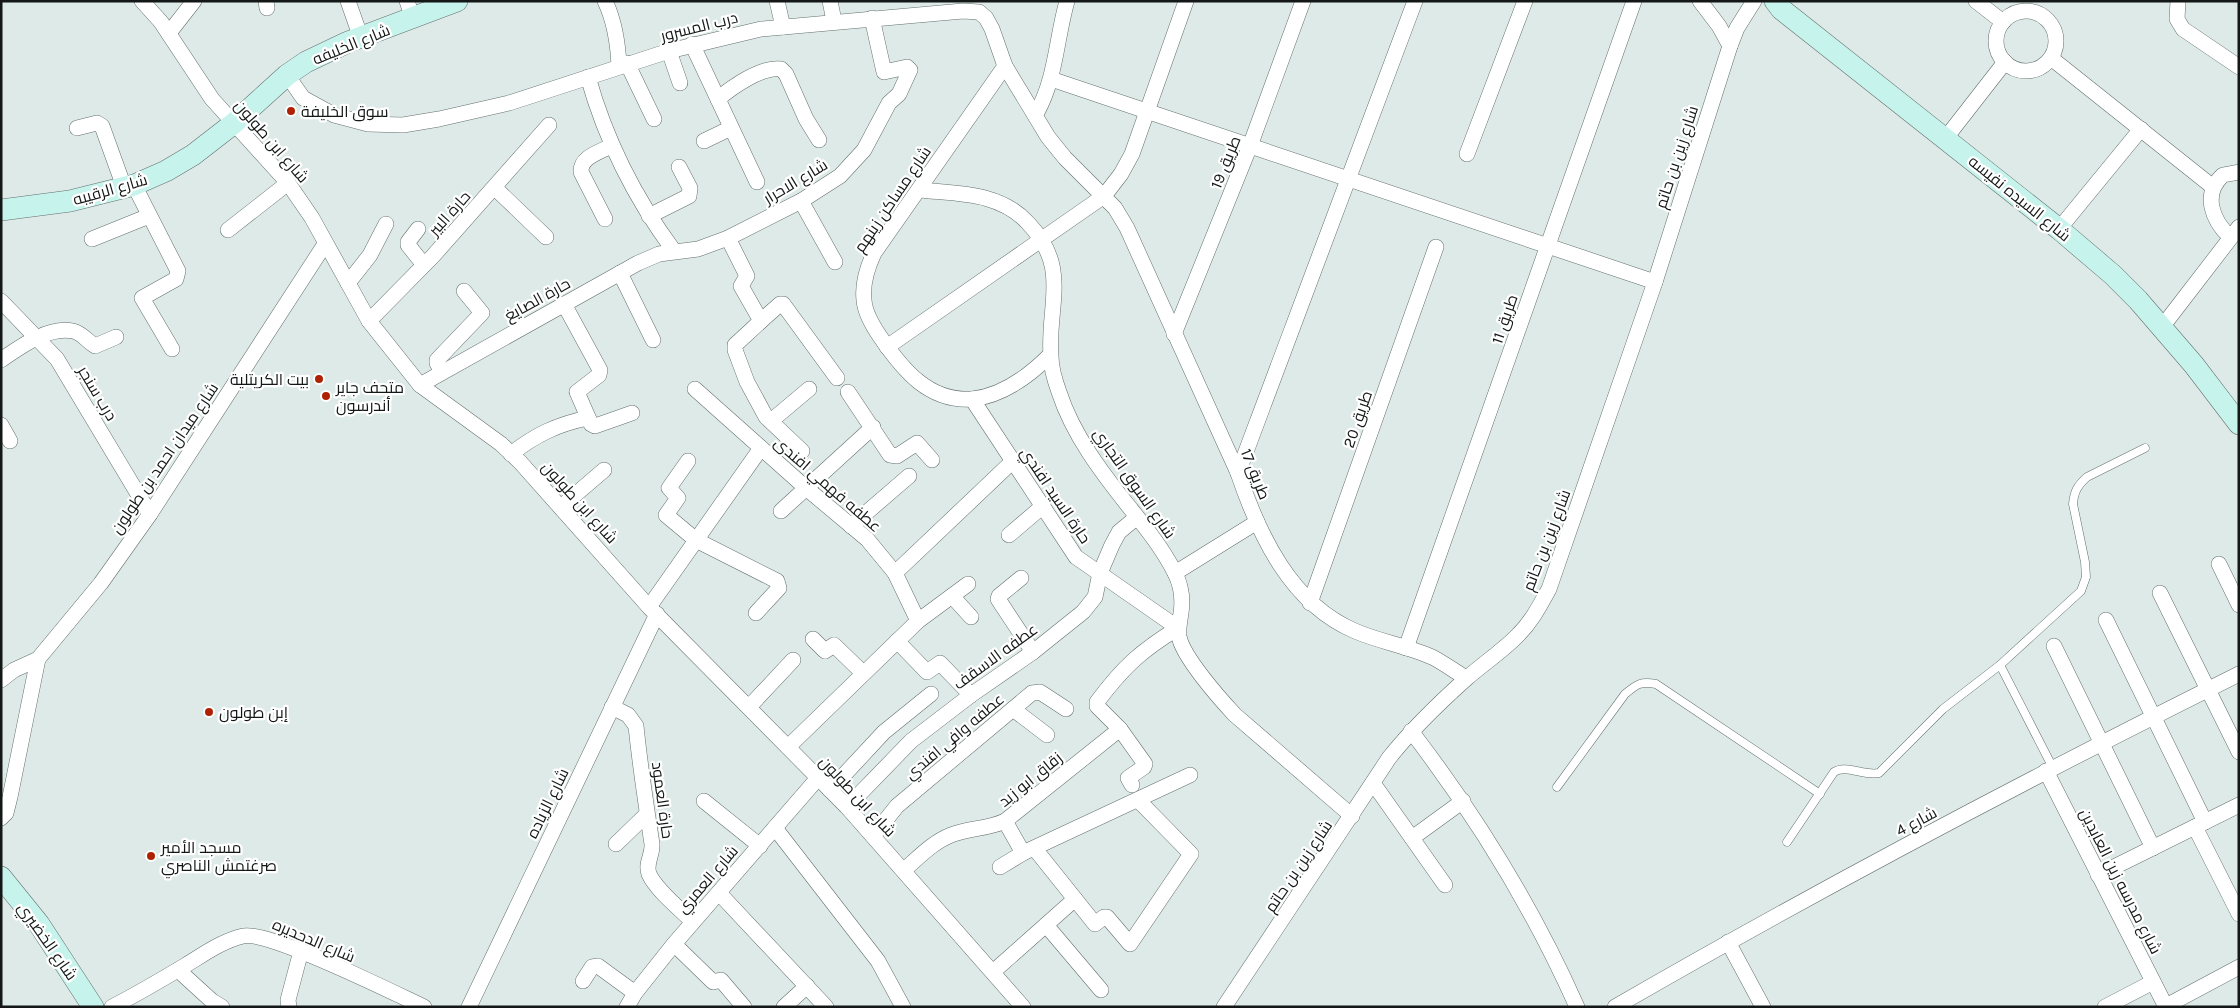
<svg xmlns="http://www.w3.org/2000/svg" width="2240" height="1008" font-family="Karla,Cairo,sans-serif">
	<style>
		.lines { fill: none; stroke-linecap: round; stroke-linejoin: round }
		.lane-casing { stroke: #64706e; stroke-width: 9 }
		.street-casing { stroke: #64706e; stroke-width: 16 }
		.secondary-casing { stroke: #64706e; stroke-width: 22 }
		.lane { stroke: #fff; stroke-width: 8 }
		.street { stroke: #fff; stroke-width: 15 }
		.secondary { stroke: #c7f3ed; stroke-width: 21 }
		.poi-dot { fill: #ae2103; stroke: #fff; stroke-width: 2 }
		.labels { text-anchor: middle; stroke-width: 4.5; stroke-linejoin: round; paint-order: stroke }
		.street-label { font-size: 16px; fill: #131716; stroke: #fff }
		.poi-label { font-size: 16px; fill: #131716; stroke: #fff; text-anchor: start }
	</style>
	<rect width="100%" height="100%" fill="#ddeae7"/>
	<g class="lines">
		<defs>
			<g id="lane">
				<polyline points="2000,665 2053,768"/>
				<path d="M 1557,787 L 1625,694 C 1637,684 1641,681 1656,684 L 1820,794"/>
				<path d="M 1787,842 L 1834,772 C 1846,764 1863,776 1879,773 L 1943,709 L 2000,665 L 2081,591 L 2086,577 L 2085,562 L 2073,504 C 2074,491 2078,485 2087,477 L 2145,448"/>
			</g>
			<g id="street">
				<polyline points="142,1 161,22 212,99 288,183 312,218 369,321 420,385 501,444 520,462 649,607 847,807 1023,1007"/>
				<polyline points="266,1 267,8"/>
				<polyline points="348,1 361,38"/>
				<polyline points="407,1 413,19"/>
				<path d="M 605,1 C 615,22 618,43 619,66"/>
				<polyline points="777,1 783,27"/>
				<polyline points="830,1 834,21"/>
				<polyline points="1700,1 1719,26 1730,46"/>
				<polyline points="1976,1 2003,22"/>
				<polyline points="2178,1 2177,19 2183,29 2239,67"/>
				<circle cx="2026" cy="41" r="30"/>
				<polyline points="169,33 194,1"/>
				<polyline points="692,44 757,182"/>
				<polyline points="669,51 680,83"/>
				<polyline points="2051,58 2213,187"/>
				<polyline points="627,63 654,119"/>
				<path d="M 1005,66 L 874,253 C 867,268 862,283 864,300 C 865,314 874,328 881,338 C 903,370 929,402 972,399 C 1002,396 1030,375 1050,355"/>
				<path d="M 287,75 L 303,98 L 334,115 L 368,124 L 403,125 L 439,119 L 509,103 L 669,51 L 761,29 L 963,11 L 979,12 L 986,18 L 992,29 L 1005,66 L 1048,137 L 1065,158 L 1115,208 L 1127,228 L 1238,473 C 1259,535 1291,604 1355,631 C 1380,642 1409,646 1434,658 C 1445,664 1456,672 1466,678"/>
				<path d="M 588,77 C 606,141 634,197 674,251"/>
				<polyline points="1051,79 1655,282"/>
				<path d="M 718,99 C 732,87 762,66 781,69 L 786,74 L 806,119 L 819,140"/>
				<path d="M 1036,114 C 1056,79 1056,40 1067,1"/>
				<polyline points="77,128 97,123 102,126 124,187"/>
				<polyline points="1945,139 2005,62"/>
				<polyline points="704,141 731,128"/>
				<polyline points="1467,154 1525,1"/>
				<polyline points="134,185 178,271 176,279 142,298 172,349"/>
				<polyline points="495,188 546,237"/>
				<path d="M 920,190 C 958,194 1000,192 1028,223 C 1071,268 1047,305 1051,356 C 1051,368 1055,381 1059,392 C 1073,435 1102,473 1130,508 C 1146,528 1163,549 1175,573 C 1181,585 1183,600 1181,613 C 1180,621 1178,628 1179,636 C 1182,656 1220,699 1235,715 L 1352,816"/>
				<polyline points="801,201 835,262"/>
				<polyline points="649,216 689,196 690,188 679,167"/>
				<path d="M 605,219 L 581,172 C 580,157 600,152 611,146"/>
				<polyline points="418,229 408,242 408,245 424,265"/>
				<polyline points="2059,229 2141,129"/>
				<polyline points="228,230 288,183"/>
				<path d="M 2230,237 C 2212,220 2202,194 2223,175 L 2239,172"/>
				<polyline points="728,238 747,276 741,286 761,321 735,345 735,350 747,382 766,417 802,451"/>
				<polyline points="92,239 149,216"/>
				<polyline points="620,273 653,340"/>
				<polyline points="348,283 370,255 386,224"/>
				<polyline points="1,301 57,359 150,514"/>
				<polyline points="564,304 600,370 599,375 577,392 591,424 595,426 632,413"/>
				<polyline points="369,321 433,256 549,125"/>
				<polyline points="761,321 780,304 783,304 837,378"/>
				<polyline points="2162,327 2239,227"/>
				<polyline points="1174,334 1250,146 1303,1"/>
				<polyline points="887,347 1104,196 1121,174 1132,154 1186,1"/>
				<path d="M 1,360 C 20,347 48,326 73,331 C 82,333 87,341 95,346 L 116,337"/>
				<polyline points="442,372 437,363 437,360 482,313 464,291"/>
				<polyline points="420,385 638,263 659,254 698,249 728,238 801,201 840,176 864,150 889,103 899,94 910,70 907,67 884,72 872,18"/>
				<polyline points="695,389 806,488 867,539 895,573 918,621"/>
				<polyline points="848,392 890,455 897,456 917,443 932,460"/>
				<path d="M 972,399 L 1076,557 L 1178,628 C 1141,651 1124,666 1097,702 L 1097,706 L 1120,729 L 1145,764 L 1144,767 L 1128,778 L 1132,785"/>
				<polyline points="771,421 809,389"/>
				<polyline points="1,425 10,441"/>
				<path d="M 511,454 C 535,435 558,424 588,418"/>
				<polyline points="688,461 669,488 678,498 666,515 696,540 777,581 779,588 756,613"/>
				<polyline points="1238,473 1415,1"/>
				<polyline points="561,507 604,470"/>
				<polyline points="781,511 873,427"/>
				<polyline points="851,526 909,476"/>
				<polyline points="1009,535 1043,506"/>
				<polyline points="2219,564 2239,605"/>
				<polyline points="895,573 1013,461"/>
				<polyline points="1175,573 1257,522"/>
				<polyline points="1021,578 999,596 998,599 1033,652"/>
				<polyline points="2160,593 2239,752"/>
				<polyline points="952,596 971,617"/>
				<polyline points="1310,603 1436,247"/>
				<polyline points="649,607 761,448"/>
				<polyline points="2106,620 2205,822"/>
				<polyline points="813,639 825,651 834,645 863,673"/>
				<polyline points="897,641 927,672 940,663 971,695"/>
				<polyline points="2054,646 2153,848"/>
				<polyline points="1406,648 1634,1"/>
				<polyline points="1,680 14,670 38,659"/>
				<path d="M 612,707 L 628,715 L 636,726 C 640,766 646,805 652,844 C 653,855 645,863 649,874 C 656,890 681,910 693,922"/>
				<polyline points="749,707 793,660"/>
				<polyline points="1013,709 1047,735"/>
				<path d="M 1411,731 C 1477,817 1533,908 1577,1007"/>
				<polyline points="788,747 918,621 968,584"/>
				<polyline points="2046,771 2166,1007"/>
				<polyline points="1373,783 1445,885"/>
				<polyline points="830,790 884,732 931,694"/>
				<polyline points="704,801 760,846"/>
				<polyline points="847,807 911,741 971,695 1033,652 1083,612 1095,597 1100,573 1112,545 1119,532 1137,517"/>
				<polyline points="1,818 6,813 10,797 38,659 101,583 150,514 325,244"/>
				<polyline points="1005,821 1023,853"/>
				<polyline points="2195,827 2239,914"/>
				<polyline points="775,828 878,961 903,1007"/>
				<polyline points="873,836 897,806 1032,693 1040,692 1066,709"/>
				<polyline points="1412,838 1463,801"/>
				<polyline points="616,844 646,815"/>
				<polyline points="1035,849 1095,924 1104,917 1107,917 1130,944 1191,854 1139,801"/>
				<polyline points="1000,867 1023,853 1190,775"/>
				<path d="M 904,870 C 918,858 933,842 951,835 C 969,828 988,829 1005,821 L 1120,729"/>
				<polyline points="2098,875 2239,805"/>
				<polyline points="719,893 826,1007"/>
				<polyline points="1046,925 1101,990"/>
				<polyline points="1728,942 1763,1007"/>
				<polyline points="674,944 713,982 721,980 744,1007"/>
				<polyline points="178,970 212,1001 222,1007"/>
				<polyline points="994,971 1075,899"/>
				<polyline points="583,981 592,967 598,966 635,993"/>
				<polyline points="2166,1006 2239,967"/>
				<path d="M 112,1007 C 137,994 161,980 186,965 C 204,954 222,941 243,936 C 268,930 394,993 424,1007"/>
				<polyline points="289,1007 288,1000 301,951"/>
				<polyline points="469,1007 657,614"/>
				<polyline points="627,1007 635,993 674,944 818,778"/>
				<polyline points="784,1007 807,986"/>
				<path d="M 1224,1007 L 1389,758 C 1412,729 1439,703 1467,678 C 1484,663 1504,650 1519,634 C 1532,621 1540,605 1549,589 L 1655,282 L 1730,46 L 1737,28 L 1754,1"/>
				<path d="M 1615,1007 C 1819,889 2028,779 2239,674"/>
				<polyline points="2105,1007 2153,982"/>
			</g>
			<g id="secondary">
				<polyline points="1775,1 1781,9 2059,229 2113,275 2138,300 2194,365 2239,424"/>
				<polyline points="1,210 70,201 134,185 166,171 193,155 233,124 287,75 306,62 348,42 457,1"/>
				<polyline points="1,877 39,924 93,1007"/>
			</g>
		</defs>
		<use href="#lane" class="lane-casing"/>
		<use href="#street" class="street-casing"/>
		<use href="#secondary" class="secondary-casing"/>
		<use href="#lane" class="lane"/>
		<use href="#street" class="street"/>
		<use href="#secondary" class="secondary"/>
	</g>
	<g class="poi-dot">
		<circle cx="291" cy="111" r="5"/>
		<circle cx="319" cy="379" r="5"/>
		<circle cx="326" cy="396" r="5"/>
		<circle cx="209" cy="712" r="5"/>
		<circle cx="151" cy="856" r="5"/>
	</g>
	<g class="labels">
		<g class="street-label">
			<text transform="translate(699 26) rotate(-14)" y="6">درب المسرور</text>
			<text transform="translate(351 44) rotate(-22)" y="6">شارع الخليفه</text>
			<text transform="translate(272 141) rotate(49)" y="6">شارع ابن طولون</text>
			<text transform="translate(1676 157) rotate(-72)" y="6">شارع زين بن حاتم</text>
			<text transform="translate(1225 162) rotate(-68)" y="6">طريق 19</text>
			<text transform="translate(795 181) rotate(-31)" y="6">شارع الاحرار</text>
			<text transform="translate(110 189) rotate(-16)" y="6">شارع الرقيبه</text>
			<text transform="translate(2020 198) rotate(39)" y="6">شارع السيده نفيسه</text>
			<text transform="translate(892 199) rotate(-56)" y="6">شارع مساكن زينهم</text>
			<text transform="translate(449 213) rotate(-48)" y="6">حارة البير</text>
			<text transform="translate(537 299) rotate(-29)" y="6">حارة الصايغ</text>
			<text transform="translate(1504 319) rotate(-71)" y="6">طريق 11</text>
			<text transform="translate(98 393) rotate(59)" y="6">درب سنجر</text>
			<text transform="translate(1357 419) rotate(-71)" y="6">طريق 20</text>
			<text transform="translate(164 458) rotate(-56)" y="6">شارع ميدان احمد بن طولون</text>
			<text transform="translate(1256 474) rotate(68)" y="6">طريق 17</text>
			<text transform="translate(1135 483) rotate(55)" y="6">شارع السوق التجاري</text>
			<text transform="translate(828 484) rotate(41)" y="6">عطفه فهمي افندى</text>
			<text transform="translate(1056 495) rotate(56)" y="6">حارة السيد افندي</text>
			<text transform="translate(580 502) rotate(48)" y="6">شارع ابن طولون</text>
			<text transform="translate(1546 540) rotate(-69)" y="6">شارع زين بن حاتم</text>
			<text transform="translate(995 656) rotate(-36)" y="6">عطفه الاسقف</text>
			<text transform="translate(954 736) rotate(-40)" y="6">عطفه وافي افندي</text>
			<text transform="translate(1030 779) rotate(-39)" y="6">زقاق ابو زيد</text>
			<text transform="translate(858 796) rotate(47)" y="6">شارع ابن طولون</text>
			<text transform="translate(663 800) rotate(82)" y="6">حارة العمود</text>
			<text transform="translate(547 803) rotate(-64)" y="6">شارع الزياده</text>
			<text transform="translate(1916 821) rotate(-28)" y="6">شارع 4</text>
			<text transform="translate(1298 866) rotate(-56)" y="6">شارع زين بن حاتم</text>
			<text transform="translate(707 879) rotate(-49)" y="6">شارع العمري</text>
			<text transform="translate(2121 881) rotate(63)" y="6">شارع مدرسه زين العابدين</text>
			<text transform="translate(314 940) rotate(23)" y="6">شارع الدحديره</text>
			<text transform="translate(48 941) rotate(55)" y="6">شارع الخضيري</text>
		</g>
		<g class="poi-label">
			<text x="301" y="117">سوق الخليفة</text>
			<text x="309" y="385" text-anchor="end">بيت الكريتلية</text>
			<text x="336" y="393">متحف جاير<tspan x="336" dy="18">أندرسون</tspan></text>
			<text x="219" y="718">إبن طولون</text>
			<text x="161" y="853">مسجد الأمير<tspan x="161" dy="18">صرغتمش الناصري</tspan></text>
		</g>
	</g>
	<rect width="2240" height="1008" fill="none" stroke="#131716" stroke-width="5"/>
</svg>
